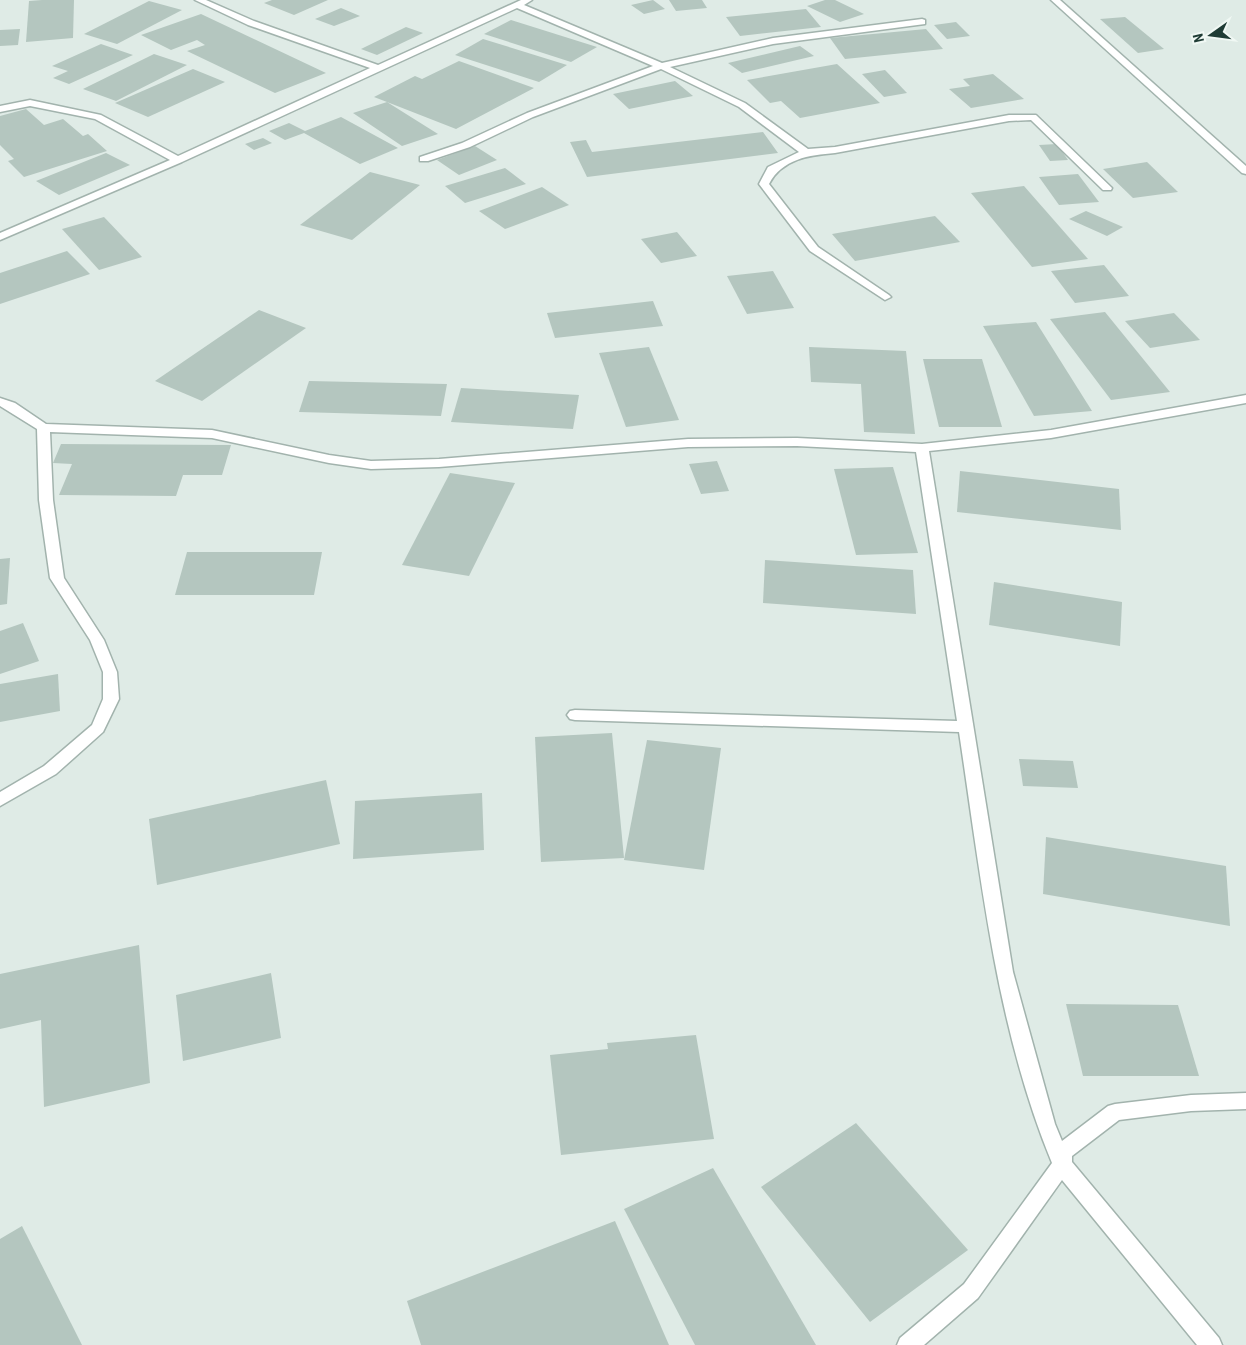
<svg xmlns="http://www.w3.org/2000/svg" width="1246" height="1345" font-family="'Roboto Condensed',sans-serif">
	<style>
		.building { fill: #b4c6bf }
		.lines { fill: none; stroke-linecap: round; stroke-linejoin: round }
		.minor-casing { stroke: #a2b3ad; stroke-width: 3 }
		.minor { fill: #fff; fill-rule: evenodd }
	</style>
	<rect width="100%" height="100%" fill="#dfebe6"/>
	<g class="building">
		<polygon points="42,0 74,0 73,38 26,42 29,1"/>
		<polygon points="272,0 328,0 294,15 264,3"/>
		<polygon points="653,0 665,9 644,14 631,5"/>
		<polygon points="669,0 702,0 707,8 676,11"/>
		<polygon points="825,0 835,0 864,14 840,22 807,6"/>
		<polygon points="149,1 182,10 117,44 84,34"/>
		<polygon points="341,8 360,16 334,26 315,19"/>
		<polygon points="806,9 821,27 740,36 726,17"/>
		<polygon points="201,14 326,73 275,93 187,51 205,45 197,40 171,50 141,35"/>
		<polygon points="1125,17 1164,49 1138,53 1100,19"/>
		<polygon points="511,20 597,47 571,62 484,34"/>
		<polygon points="956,22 970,36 947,39 934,25"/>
		<polygon points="406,27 423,33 377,55 361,49"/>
		<polygon points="20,29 18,45 0,46 0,30"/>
		<polygon points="926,29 943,49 845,59 830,38"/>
		<polygon points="483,39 567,65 539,82 455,55"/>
		<polygon points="101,44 133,55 69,84 53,78 68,71 52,66"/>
		<polygon points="800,46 814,56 742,73 728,63"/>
		<polygon points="154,54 187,65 116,101 83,89"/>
		<polygon points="459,61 534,88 456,129 387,102 438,134 402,146 353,113 387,102 374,97 415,76 422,79"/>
		<polygon points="837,64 880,103 800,118 781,101 770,103 747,80"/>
		<polygon points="193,69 225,82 148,117 115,103"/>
		<polygon points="885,70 907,93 884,97 862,74"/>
		<polygon points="993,74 1024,99 971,108 949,89 970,86 963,79"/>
		<polygon points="675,81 693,96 629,109 613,94"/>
		<polygon points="26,109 44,125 63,119 83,136 88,134 107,151 24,177 8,161 14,159 0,145 0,116"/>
		<polygon points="341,117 398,148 360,164 304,133 285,140 269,131 289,123 305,131"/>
		<polygon points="763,132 778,153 587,177 570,142 586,140 592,152"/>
		<polygon points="263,138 272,143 254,150 245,144"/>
		<polygon points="1057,144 1068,160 1050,161 1039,145"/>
		<polygon points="475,146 497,160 459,175 437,160"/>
		<polygon points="106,153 130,165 59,195 36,181"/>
		<polygon points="1147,162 1178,192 1133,198 1103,169"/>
		<polygon points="505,168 526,184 465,203 445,186"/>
		<polygon points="370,172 420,185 352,240 300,225"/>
		<polygon points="1078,174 1099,202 1059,205 1039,177"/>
		<polygon points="1024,186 1088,259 1032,267 971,193"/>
		<polygon points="542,187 569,205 505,229 479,211"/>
		<polygon points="1086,211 1123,227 1107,236 1069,219"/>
		<polygon points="935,216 960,242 855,261 832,234"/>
		<polygon points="104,217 142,257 99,270 62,229"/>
		<polygon points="677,232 697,256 661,263 641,239"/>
		<polygon points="67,251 90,274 0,304 0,273"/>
		<polygon points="1104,265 1129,296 1075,303 1051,271"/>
		<polygon points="773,271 794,308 747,314 727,276"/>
		<polygon points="653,301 663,326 555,338 547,313"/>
		<polygon points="259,310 306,328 202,401 155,381"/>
		<polygon points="1105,312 1170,392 1111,400 1050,319"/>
		<polygon points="1174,313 1200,340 1150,348 1125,321"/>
		<polygon points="1036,322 1092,411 1034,416 983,326"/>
		<polygon points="649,347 679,420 626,427 599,353"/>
		<polygon points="809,347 906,351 915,434 864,432 861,384 811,382"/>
		<polygon points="923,359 982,359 1002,427 939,427"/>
		<polygon points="309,381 447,384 441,416 299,412"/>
		<polygon points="461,388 579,395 573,429 451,422"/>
		<polygon points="61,444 231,445 222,475 183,475 176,496 59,495 72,464 53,463"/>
		<polygon points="717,461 729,491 701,494 689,464"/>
		<polygon points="893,467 918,553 856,555 834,469"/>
		<polygon points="960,471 1119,489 1121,530 957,512"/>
		<polygon points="450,473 515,483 469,576 402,565"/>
		<polygon points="187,552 322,552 314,595 175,595"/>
		<polygon points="10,558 7,604 0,605 0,559"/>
		<polygon points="765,560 913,570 916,614 763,603"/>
		<polygon points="994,582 1122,602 1120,646 989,625"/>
		<polygon points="23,623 39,661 0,674 0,631"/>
		<polygon points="58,674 60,711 0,722 0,684"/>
		<polygon points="612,733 624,858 541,862 535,737"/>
		<polygon points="647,740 721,748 704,870 624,860"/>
		<polygon points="1019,759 1073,761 1078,788 1023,786"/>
		<polygon points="326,780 340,844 157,885 149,819"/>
		<polygon points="482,793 484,850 353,859 355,801"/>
		<polygon points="1046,837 1226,866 1230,926 1043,894"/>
		<polygon points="139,945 150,1083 44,1107 41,1020 0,1029 0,974"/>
		<polygon points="271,973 281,1038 183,1061 176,995"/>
		<polygon points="1066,1004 1178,1005 1199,1076 1083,1076"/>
		<polygon points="696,1035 714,1139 561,1155 550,1055 608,1049 607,1043"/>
		<polygon points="856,1123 968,1250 870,1322 761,1187"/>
		<polygon points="713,1168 816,1345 695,1345 624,1209"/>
		<polygon points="615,1221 669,1345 421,1345 407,1301"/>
		<polygon points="22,1226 82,1345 0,1345 0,1239"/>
	</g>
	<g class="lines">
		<defs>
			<g id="minor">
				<path d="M 195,0 L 206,0 L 254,21 L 378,65 L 521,0 L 532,0 L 524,5 L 662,63 L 773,38 L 922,19 L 925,20 L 925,24 L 773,44 L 670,67 L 745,103 L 808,149 L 835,147 L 1009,115 L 1036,115 L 1112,188 L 1111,190 L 1103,190 L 1031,120 L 1009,121 L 835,153 C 809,155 782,159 769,184 L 818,247 L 889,295 L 891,297 L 885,300 L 810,251 L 759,184 L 768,167 L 799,152 L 739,107 L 661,69 L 533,117 L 470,147 L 428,161 L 420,161 L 420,157 L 462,143 L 527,113 L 653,66 L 517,8 L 182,162 L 0,240 L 0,233 L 170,160 L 95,119 L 30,106 L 0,112 L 0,106 L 30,100 L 101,115 L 178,156 L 370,68 L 248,25 Z"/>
				<polygon points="1051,0 1060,0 1246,166 1246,174 1242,173"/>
				<path d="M 1246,395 L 1246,403 L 1051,438 L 929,451 L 1013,972 L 1055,1124 L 1062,1141 L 1108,1106 L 1115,1104 L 1191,1095 L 1246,1093 L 1246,1109 L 1191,1111 L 1119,1120 L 1072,1156 L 1072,1162 L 1219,1338 L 1222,1345 L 1197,1345 L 1062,1180 L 978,1298 L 924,1345 L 897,1345 L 900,1338 L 964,1284 L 1052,1163 C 996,1028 981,877 959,732 L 575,720 L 570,719 L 567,715 L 570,711 L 575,710 L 957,721 L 916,452 L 797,446 L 688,447 L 439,467 L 371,469 L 329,463 L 212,438 L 50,432 L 53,500 L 64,578 L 104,640 L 117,672 L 119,699 L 103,732 L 56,774 L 0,806 L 0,792 L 44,766 L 92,725 L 103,699 L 103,672 L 90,640 L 50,578 L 39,500 L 37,429 L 0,406 L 0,398 L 15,403 L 46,424 L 212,430 L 329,455 L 371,461 L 439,459 L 688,439 L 797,438 L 922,444 L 1051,430 Z"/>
			</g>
		</defs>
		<use href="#minor" class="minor-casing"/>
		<use href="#minor" class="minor"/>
	</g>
	<g transform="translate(1211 35) rotate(256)" stroke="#f0f8f4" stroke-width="4" paint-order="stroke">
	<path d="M0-4L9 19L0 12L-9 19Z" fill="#1f3c35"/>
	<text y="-8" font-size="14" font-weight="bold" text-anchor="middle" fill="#1f3c35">N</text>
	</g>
</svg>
